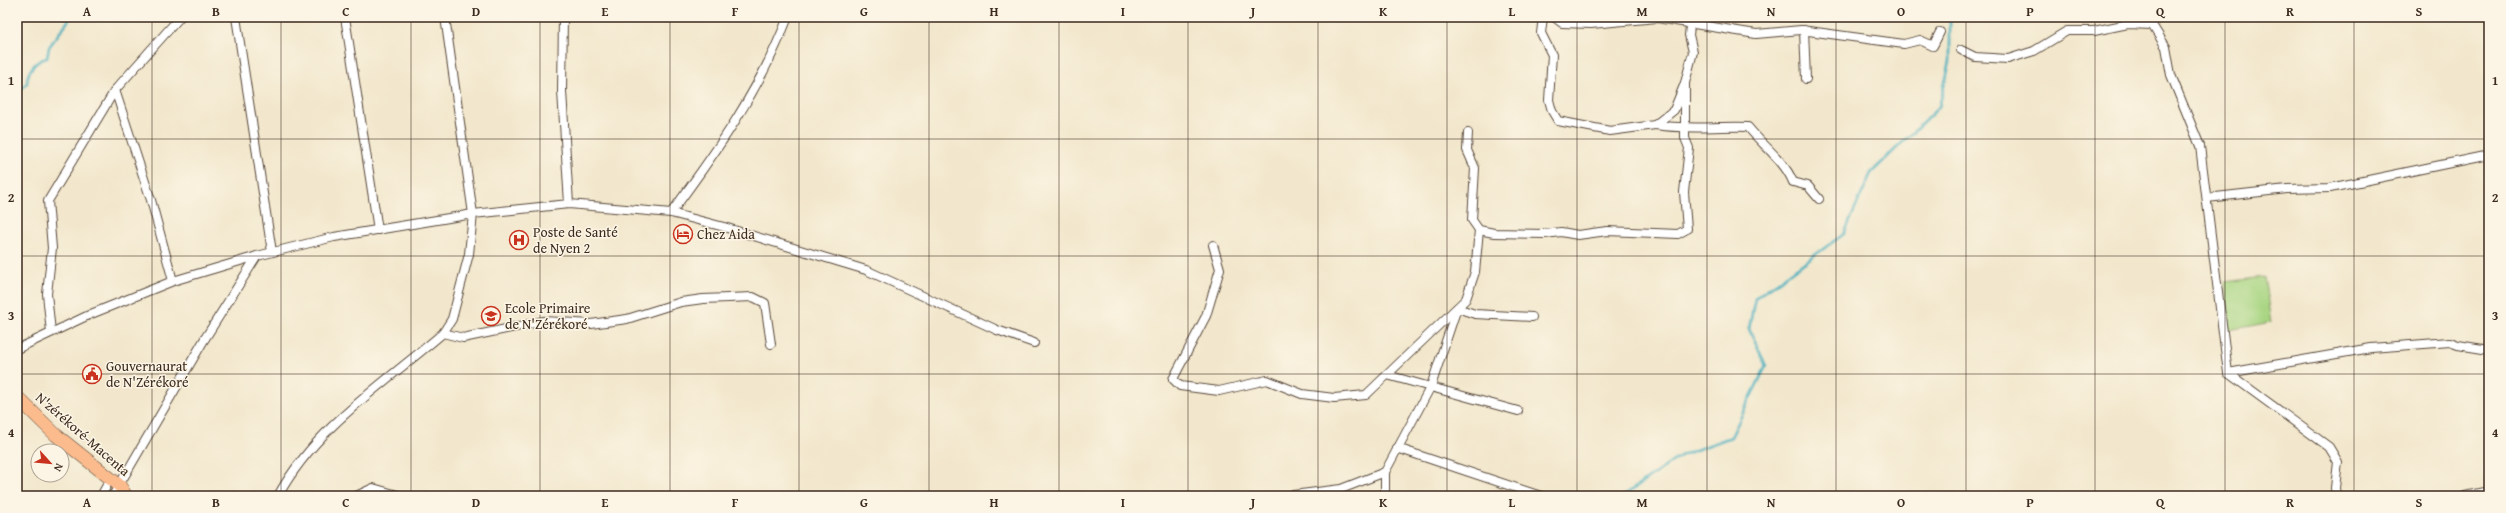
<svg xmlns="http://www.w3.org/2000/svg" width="2506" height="513" font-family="'Gentium Book Plus',serif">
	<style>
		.green { fill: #a8d582; stroke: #728050 }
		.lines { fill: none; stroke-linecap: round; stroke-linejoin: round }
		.stream { stroke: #41afbf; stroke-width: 2.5 }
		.minor-casing { stroke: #564638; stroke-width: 10 }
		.trunk-casing { stroke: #564638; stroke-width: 14 }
		.minor { stroke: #fff; stroke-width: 8 }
		.trunk { stroke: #fbbb8d; stroke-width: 13 }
		.grid { fill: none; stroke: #3b2a1e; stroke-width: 1; stroke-opacity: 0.55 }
		.labels { text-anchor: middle; stroke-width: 3; stroke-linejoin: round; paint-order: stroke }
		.poi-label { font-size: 14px; fill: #3b2a1e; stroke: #fcf5e5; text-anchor: start }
		.street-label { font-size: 14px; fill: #3b2a1e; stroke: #fcf5e5 }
		.neatline { fill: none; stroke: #3b2a1e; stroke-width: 1.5 }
		.grid-label { font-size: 13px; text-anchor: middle; font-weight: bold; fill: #3b2a1e }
	</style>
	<rect width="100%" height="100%" fill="#fcf5e5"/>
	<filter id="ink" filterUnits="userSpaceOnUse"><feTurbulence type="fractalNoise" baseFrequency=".025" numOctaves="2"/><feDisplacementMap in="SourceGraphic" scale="8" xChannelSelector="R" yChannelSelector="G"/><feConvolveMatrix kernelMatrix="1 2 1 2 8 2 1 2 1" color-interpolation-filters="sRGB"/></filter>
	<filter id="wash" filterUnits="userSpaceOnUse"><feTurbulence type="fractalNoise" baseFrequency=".012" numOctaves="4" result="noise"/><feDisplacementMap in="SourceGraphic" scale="16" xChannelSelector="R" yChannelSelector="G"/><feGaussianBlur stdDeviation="0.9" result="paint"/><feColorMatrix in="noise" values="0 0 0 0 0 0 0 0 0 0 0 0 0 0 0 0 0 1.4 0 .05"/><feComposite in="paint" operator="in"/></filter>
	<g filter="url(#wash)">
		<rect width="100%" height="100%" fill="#f2e7cc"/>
		<polygon class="green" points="2264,277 2271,322 2229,330 2225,282"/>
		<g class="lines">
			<g class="stream">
				<path d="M 20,90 L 27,83 C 27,72 35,60 47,58 L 49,47 L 71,17"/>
				<polyline points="1623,496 1682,455 1731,437 1766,366 1749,329 1755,298 1844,234 1871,173 1939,107 1950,62 1950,17"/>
			</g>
		</g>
	</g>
	<g filter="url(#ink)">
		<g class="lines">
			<defs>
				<g id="minor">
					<polyline points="236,17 272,252"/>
					<polyline points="345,17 378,230"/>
					<polyline points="563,17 562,91 569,204"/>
					<polyline points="1543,17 1541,33 1552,55 1549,100 1552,111 1558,121 1610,131 1655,125 1674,110 1685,83 1693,52 1689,35 1691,17"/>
					<polyline points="1554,17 1562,23 1591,24 1657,18 1756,34 1801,30 1904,44 1920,40 1933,46 1940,32"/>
					<polyline points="1804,30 1806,79"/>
					<polyline points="1961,50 1975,57 2008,59 2034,51 2067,31 2094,31 2128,24 2152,25 2166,47 2171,75 2200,146 2228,373 2329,447 2338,462 2335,488 2336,496"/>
					<polyline points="115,90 151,200 173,281"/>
					<path d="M 1655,125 C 1686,130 1716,126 1748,127 C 1763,146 1784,160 1793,182 L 1808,186 L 1819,199"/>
					<polyline points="1468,133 1467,150 1475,168 1472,220 1479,230 1494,233 1545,234 1561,232 1578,235 1607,231 1678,234 1687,229 1684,192 1689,148 1685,138 1685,83"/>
					<polyline points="2207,198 2287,189 2330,188 2489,155"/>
					<path d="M 671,213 C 717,151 760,90 788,17"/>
					<polyline points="1213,245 1220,269 1206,316 1173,379 1180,386 1219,391 1267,380 1302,394 1334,398 1366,395 1466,299 1475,272 1479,230"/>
					<polyline points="51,332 47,294 52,248 48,201 115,90 180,17"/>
					<polyline points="443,333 463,338 544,321 591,324 627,319 681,302 703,299 753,297 765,303 771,344"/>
					<polyline points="17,349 91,314 173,281 257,256 334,237 473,214 569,204 671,213 724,227 866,270 997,330 1034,343"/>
					<polyline points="2228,373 2371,348 2450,342 2458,345 2489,350"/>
					<polyline points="1387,375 1518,411"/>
					<polyline points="1397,448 1541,496"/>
					<polyline points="114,494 204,340 257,256"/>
					<polyline points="101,496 106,487"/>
					<path d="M 278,496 C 316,426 384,384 443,333 L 452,319 L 469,254 L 473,214 L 445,17"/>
					<polyline points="356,496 373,488 401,496"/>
					<polyline points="1285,496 1341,489 1385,472 1431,386 1457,308 1475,314 1532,317"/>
					<polyline points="1385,496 1385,472"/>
					<polyline points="2465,496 2489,491"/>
				</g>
				<polyline id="trunk" points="17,397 56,435 120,486 126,496"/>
			</defs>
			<use href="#minor" class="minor-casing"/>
			<use href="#trunk" class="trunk-casing"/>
			<use href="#minor" class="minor"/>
			<use href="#trunk" class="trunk"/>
		</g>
	</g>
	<path class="grid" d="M 152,17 L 152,496M 281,17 L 281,496M 411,17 L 411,496M 540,17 L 540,496M 670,17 L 670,496M 799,17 L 799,496M 929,17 L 929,496M 1059,17 L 1059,496M 1188,17 L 1188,496M 1318,17 L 1318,496M 1447,17 L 1447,496M 1577,17 L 1577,496M 1707,17 L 1707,496M 1836,17 L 1836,496M 1966,17 L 1966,496M 2095,17 L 2095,496M 2225,17 L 2225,496M 2354,17 L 2354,496M 17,139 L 2489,139M 17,256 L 2489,256M 17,374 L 2489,374"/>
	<defs>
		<symbol id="hotel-ring" viewBox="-11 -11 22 22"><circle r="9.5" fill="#fcf5e5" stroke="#c8321e" stroke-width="1.5"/><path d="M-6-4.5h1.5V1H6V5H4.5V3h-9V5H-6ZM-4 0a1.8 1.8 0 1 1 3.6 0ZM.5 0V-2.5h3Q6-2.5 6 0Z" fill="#c8321e"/></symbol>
		<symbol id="hospital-ring" viewBox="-11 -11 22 22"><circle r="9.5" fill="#fcf5e5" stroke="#c8321e" stroke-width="1.5"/><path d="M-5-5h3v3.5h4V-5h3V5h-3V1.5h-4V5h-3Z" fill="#c8321e"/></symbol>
		<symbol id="school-ring" viewBox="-11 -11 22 22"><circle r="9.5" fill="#fcf5e5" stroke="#c8321e" stroke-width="1.5"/><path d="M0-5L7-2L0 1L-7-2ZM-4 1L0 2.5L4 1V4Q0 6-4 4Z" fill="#c8321e"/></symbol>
		<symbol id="civic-ring" viewBox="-11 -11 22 22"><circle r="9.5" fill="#fcf5e5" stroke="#c8321e" stroke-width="1.5"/><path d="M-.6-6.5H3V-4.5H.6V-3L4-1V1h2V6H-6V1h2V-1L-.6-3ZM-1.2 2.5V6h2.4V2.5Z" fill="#c8321e"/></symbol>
	</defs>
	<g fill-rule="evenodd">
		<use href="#hotel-ring" x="672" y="223" width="22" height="22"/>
		<use href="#hospital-ring" x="508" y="229" width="22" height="22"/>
		<use href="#school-ring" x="480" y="305" width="22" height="22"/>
		<use href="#civic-ring" x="81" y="363" width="22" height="22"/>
	</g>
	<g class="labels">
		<g class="poi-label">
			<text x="533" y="237">Poste de Santé<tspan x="533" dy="16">de Nyen 2</tspan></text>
			<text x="697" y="239">Chez Aida</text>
			<text x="505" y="313">Ecole Primaire<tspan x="505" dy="16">de N'Zérékoré</tspan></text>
			<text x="106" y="371">Gouvernaurat<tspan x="106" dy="16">de N'Zérékoré</tspan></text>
		</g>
		<g class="street-label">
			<text transform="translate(83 434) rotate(41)" y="5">N'zérékoré-Macenta</text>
		</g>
	</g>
	<rect width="2506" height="513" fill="none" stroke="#fcf5e5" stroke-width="44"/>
	<g transform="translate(50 463) rotate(117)"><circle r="19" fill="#fcf5e5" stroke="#afa495"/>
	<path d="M0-3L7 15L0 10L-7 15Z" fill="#c8321e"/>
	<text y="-6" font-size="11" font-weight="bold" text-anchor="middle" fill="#3b2a1e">N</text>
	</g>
	<rect x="22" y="22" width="2462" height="469" class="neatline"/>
	<g class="grid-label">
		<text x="87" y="16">A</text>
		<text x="216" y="16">B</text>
		<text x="346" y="16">C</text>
		<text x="476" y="16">D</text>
		<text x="605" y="16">E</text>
		<text x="735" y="16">F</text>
		<text x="864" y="16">G</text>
		<text x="994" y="16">H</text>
		<text x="1123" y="16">I</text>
		<text x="1253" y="16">J</text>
		<text x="1383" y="16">K</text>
		<text x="1512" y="16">L</text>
		<text x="1642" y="16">M</text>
		<text x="1771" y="16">N</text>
		<text x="1901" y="16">O</text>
		<text x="2030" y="16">P</text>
		<text x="2160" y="16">Q</text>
		<text x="2290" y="16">R</text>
		<text x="2419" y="16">S</text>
		<text x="11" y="85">1</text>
		<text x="2495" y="85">1</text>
		<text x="11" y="202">2</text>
		<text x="2495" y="202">2</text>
		<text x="11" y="320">3</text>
		<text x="2495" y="320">3</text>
		<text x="11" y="437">4</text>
		<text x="2495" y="437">4</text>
		<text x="87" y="507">A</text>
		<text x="216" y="507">B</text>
		<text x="346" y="507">C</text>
		<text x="476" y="507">D</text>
		<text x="605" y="507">E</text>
		<text x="735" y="507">F</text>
		<text x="864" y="507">G</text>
		<text x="994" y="507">H</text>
		<text x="1123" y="507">I</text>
		<text x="1253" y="507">J</text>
		<text x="1383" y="507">K</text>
		<text x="1512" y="507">L</text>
		<text x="1642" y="507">M</text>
		<text x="1771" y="507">N</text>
		<text x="1901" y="507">O</text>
		<text x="2030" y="507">P</text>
		<text x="2160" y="507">Q</text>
		<text x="2290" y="507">R</text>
		<text x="2419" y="507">S</text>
	</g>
</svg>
